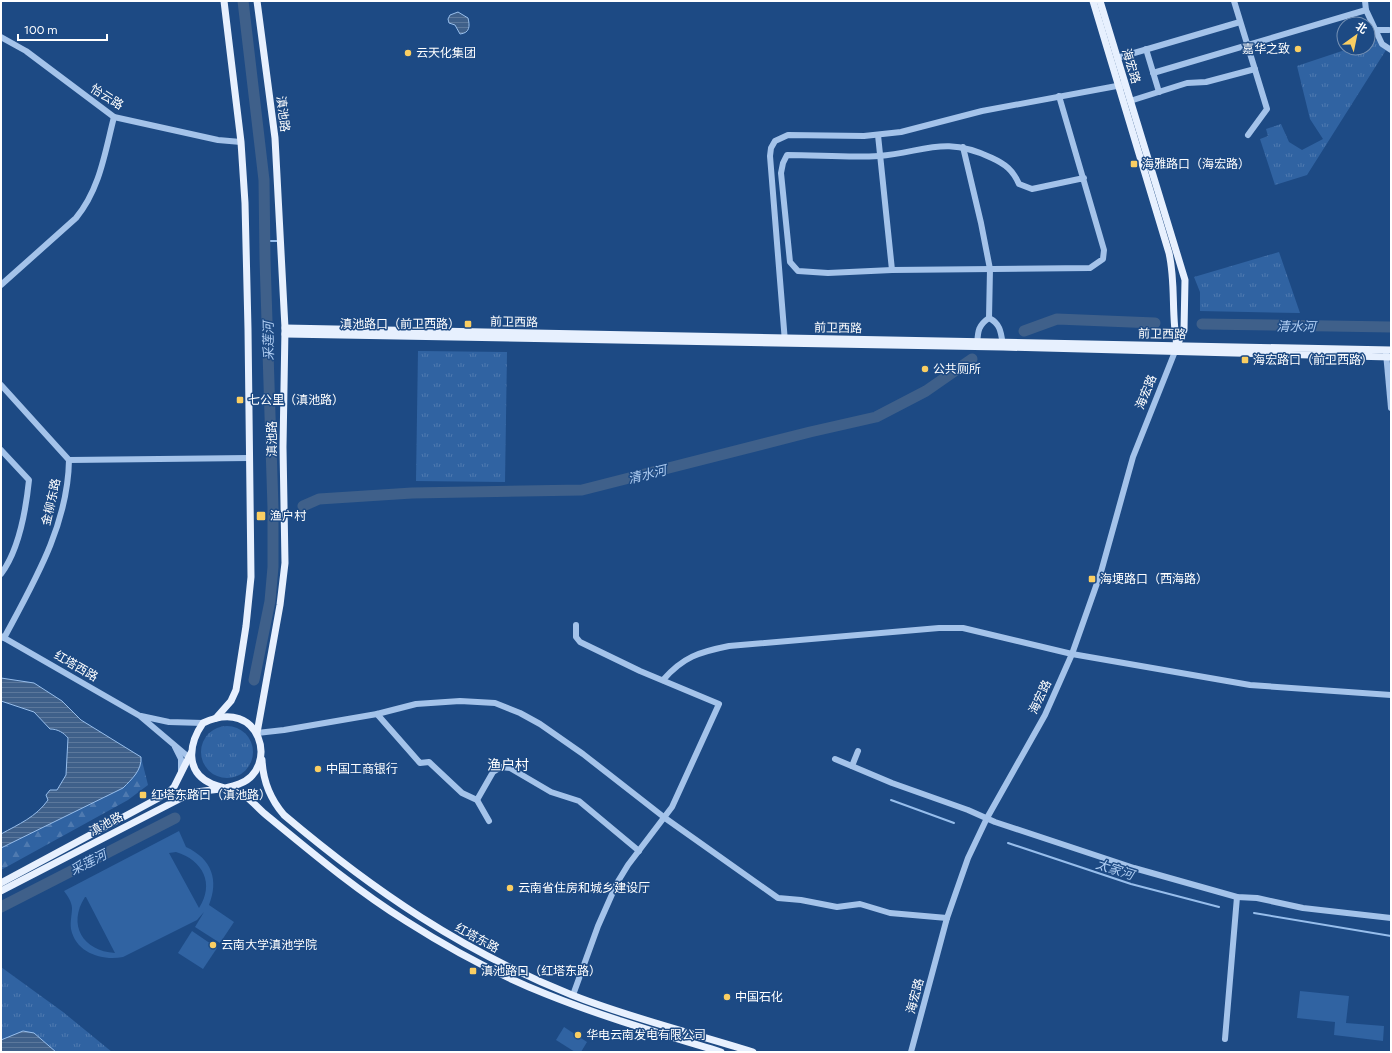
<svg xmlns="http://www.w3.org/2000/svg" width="1392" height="1053" font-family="Figtree,'Noto Sans SC',sans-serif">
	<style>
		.grass { fill: url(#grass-tufts) }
		.forest { fill: url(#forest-firs) }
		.garden { fill: #3063a2; fill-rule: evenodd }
		.water { fill: url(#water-rules); stroke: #97beec }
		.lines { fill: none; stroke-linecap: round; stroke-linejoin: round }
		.stream { stroke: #97beec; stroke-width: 2 }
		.river { stroke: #3f608a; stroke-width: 11 }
		.minor { stroke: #a4c3ea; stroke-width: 6 }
		.major { stroke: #e7f0fe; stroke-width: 7 }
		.poi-dot { fill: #face62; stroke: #1d4a84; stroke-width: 1.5 }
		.labels { text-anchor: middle; stroke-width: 3; stroke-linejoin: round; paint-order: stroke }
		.poi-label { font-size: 12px; fill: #fff; stroke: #1d4a84; text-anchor: start }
		.street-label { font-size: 12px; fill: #fff; stroke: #1d4a84 }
		.water-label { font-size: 13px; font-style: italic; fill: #afcdf2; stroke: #1d4a84 }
		.quarter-label { font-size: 14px; fill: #fff; stroke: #1d4a84 }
	</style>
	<defs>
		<pattern id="grass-tufts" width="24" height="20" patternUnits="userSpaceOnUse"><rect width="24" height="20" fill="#3063a2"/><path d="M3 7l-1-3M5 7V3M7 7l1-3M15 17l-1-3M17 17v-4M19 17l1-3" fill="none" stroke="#4f7ab0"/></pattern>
		<pattern id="forest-firs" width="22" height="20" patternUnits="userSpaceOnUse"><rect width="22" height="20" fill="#3063a2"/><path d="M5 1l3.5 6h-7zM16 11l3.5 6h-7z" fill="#4f7ab0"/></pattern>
		<pattern id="water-rules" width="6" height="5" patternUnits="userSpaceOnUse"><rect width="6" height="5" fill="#3f608a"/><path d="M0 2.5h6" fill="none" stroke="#5c789c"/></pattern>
	</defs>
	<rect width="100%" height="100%" fill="#1d4a84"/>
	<g class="grass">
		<polygon points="1377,40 1380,46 1386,50 1307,175 1275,185 1260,139 1268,136 1266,129 1281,124 1289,142 1302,150 1323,139 1310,119 1297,66 1351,48 1368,48 1368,43"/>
		<polygon points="1279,252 1300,313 1200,311 1200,292 1194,277"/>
		<polygon points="418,351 507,352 505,482 416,481"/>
		<circle cx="227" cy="752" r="26"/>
		<polygon points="1,967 63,1012 112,1052 1,1052"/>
	</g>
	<polygon class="forest" points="141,757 148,785 128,800 1,870 1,848 38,829 141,762"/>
	<g class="garden">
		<path d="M 179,831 L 186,847 C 212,859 219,880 209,905 L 234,922 L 220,943 L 195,927 L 204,912 L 197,920 L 123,957 C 102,961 76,953 71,929 C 70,921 72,915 72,908 C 72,902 67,895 64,891 ZM 176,852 C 203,860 215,884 199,908 L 169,853 ZM 85,897 L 86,897 L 115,953 C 83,951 67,925 85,897 Z"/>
		<polygon points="192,931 217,948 203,969 178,953"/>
		<polygon points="1300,991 1349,996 1346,1023 1384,1026 1383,1041 1334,1035 1335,1022 1297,1018"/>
		<polygon points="564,1027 587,1042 581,1052 575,1052 556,1040"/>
	</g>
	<g class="water">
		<path d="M 458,12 L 468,18 C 470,26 470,33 460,34 L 455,25 L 449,23 L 448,19 L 450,15 Z"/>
		<path d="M 1,678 L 34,683 L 62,701 L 81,720 L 141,757 C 142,770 132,779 123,788 L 1,848 L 1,834 C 19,824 36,817 48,800 L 46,795 L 50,790 L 57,790 L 66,775 L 68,738 C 64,733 58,729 50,729 L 34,712 L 1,701 Z"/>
		<polygon points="23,1031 34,1033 56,1052 1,1052 1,1040"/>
	</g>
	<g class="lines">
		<g class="stream">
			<polyline points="265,241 277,241"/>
			<polyline points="891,800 954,823"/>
			<polyline points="1008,843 1131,884 1219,907"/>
			<polyline points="1254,913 1391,936"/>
		</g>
		<g class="river">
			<polyline points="243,1 264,180 265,259 273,508 273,567 270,601 254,680"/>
			<polyline points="1202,324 1391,327"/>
			<polyline points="1024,331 1057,319 1155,323"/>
			<polyline points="303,506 319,499 412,493 582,490 810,432 876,417 926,391 972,359"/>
			<polyline points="1,907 175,818"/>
		</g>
		<g class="minor">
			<polyline points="1234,1 1267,109 1248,135"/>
			<polyline points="1365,1 1366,10 1382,44 1391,50"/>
			<polyline points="1376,30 1389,30"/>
			<polyline points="1,37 26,51 114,117 218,140 241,142"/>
			<polyline points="1146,49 1159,92"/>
			<polyline points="1117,58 1240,22"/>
			<polyline points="1153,73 1366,10"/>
			<path d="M 1059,96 L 1104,250 L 1103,259 L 1090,268 L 892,270 L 828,273 L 798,271 L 790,262 L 781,173 L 783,163 L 787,155 C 818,155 849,158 879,156 C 925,152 944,135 992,158 C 1005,164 1013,170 1019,184 L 1032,189 L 1084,178"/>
			<polyline points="1130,101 1187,83 1206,82 1255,69"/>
			<polyline points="878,135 892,270"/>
			<polyline points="963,147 981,223 990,269 989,318"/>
			<path d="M 1,285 L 76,218 C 100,189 105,152 114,117"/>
			<polyline points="785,342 770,156 771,148 775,141 788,135 864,136 901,132 982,111 1122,85"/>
			<path d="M 977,346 C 978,333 977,326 989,318 C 1001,324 1001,333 1003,346"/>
			<polyline points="1386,353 1391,408"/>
			<path d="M 1,385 L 69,460 C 68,525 34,582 4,638"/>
			<path d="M 1,450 L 29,480 C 26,509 19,550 1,574"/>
			<polyline points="69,460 249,458"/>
			<polyline points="1,636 140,716 192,760"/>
			<path d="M 663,680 C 683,657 699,652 729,646 L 939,628 L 963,628 L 1072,654 L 1250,685 L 1391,695"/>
			<polyline points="377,714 420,763 429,762 462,793 477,800 489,821"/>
			<polyline points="141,716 169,722 203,723"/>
			<polyline points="257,733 284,730 377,714 416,704 460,701 495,703 520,713 540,724 583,754 665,818 778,898 801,900 837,907 860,904 890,913 947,918"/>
			<polyline points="175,747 181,759 181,773"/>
			<polyline points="835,759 892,783 968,810 995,822 1134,868 1237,897 1257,898 1303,908 1391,918"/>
			<polyline points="852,766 858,751"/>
			<polyline points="477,800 493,772 501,767 510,768 551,792 579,801 639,851"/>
			<polyline points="573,995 598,926 617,883 628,865 672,807 719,704 640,671 580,642 576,637 576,625"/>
			<polyline points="1225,1039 1237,897"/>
			<polyline points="911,1052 947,918 968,858 987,818 1045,715 1072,654 1101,572 1133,457 1176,349"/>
		</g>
		<g class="major">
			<path d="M 1093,1 L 1169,253 C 1176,284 1171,315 1177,345"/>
			<polyline points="1100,1 1185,280 1184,330 1177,345"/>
			<polyline points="285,328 1391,350"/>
			<polyline points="285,334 1003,347 1391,357"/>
			<polyline points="216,718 231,701 236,690 246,626 251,577 248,329 245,203 241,142 224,1"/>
			<polyline points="257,733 280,605 285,563 283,447 285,328 275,138 257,1"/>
			<path d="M 262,760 C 263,780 271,800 284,815 C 374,891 462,951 572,995 C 630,1018 693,1033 753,1052"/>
			<polyline points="1,883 168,793 174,787 191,753"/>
			<path d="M 1,891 L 191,793 C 206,790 225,790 239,784 C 280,769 261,695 203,723 C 189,743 184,772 212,784 C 224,789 237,789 248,798 C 254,803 259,809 265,814 C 310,851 356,890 406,921 C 450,949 498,975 546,994 C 603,1017 662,1034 721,1052"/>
		</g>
	</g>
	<g class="poi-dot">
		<circle cx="1298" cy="49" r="4"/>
		<circle cx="408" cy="53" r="4"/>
		<rect x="1130" y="160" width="8" height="8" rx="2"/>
		<rect x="464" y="320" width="8" height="8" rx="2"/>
		<rect x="1241" y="356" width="8" height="8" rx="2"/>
		<circle cx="925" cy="369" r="4"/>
		<rect x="236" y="396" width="8" height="8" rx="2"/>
		<rect x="256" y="511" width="10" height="10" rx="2"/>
		<rect x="1088" y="575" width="8" height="8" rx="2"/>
		<circle cx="318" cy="769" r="4"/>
		<rect x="139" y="791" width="8" height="8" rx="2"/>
		<circle cx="510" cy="888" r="4"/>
		<circle cx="213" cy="945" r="4"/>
		<rect x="469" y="967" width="8" height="8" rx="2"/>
		<circle cx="727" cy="997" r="4"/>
		<circle cx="578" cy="1035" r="4"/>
	</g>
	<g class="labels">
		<g class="poi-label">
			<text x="1290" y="53" text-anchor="end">嘉华之致</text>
			<text x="416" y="57">云天化集团</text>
			<text x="1142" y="168">海雅路口（海宏路）</text>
			<text x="460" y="328" text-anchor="end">滇池路口（前卫西路）</text>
			<text x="1253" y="364">海宏路口（前卫西路）</text>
			<text x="933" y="373">公共厕所</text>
			<text x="248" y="404">七公里（滇池路）</text>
			<text x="270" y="520">渔户村</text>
			<text x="1100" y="583">海埂路口（西海路）</text>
			<text x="326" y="773">中国工商银行</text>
			<text x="151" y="799">红塔东路口（滇池路）</text>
			<text x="518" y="892">云南省住房和城乡建设厅</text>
			<text x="221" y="949">云南大学滇池学院</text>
			<text x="481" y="975">滇池路口（红塔东路）</text>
			<text x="735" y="1001">中国石化</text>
			<text x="586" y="1039">华电云南发电有限公司</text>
		</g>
		<g class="street-label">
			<text transform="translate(1131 66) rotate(73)" y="4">海宏路</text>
			<text transform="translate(107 97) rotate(32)" y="4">怡云路</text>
			<text transform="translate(283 114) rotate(83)" y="4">滇池路</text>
			<text transform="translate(514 322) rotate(1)" y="4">前卫西路</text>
			<text transform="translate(838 328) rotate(1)" y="4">前卫西路</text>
			<text transform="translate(1162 334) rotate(1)" y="4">前卫西路</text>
			<text transform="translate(1146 392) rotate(-68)" y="4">海宏路</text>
			<text transform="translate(272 439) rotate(-90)" y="4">滇池路</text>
			<text transform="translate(51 502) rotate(-77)" y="4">金柳东路</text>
			<text transform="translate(76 666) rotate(30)" y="4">红塔西路</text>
			<text transform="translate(1040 697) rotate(-65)" y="4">海宏路</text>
			<text transform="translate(106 824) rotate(-28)" y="4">滇池路</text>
			<text transform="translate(477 938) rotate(28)" y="4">红塔东路</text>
			<text transform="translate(915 996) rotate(-75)" y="4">海宏路</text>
		</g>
		<g class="water-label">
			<text transform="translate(1296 326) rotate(1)" y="5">清水河</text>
			<text transform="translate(268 341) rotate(-91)" y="5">采莲河</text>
			<text transform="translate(647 474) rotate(-14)" y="5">清水河</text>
			<text transform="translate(88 862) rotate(-27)" y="5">采莲河</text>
			<text transform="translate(1115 869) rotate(18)" y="5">太家河</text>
		</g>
		<g class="quarter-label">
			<text x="508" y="770">渔户村</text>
		</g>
	</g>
	<rect width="1392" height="1053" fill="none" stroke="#ffffff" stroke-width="4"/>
	<g transform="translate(1356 36) rotate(33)"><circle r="19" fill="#1d4a84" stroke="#7792b5"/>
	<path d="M0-3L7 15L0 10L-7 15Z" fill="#face62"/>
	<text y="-6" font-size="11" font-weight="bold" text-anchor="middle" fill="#ffffff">北</text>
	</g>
	<path d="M18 34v6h89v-6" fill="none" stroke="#ffffff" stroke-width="2"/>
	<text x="24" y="34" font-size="12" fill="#ffffff" stroke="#1d4a84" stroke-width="3" paint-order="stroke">100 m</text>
</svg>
